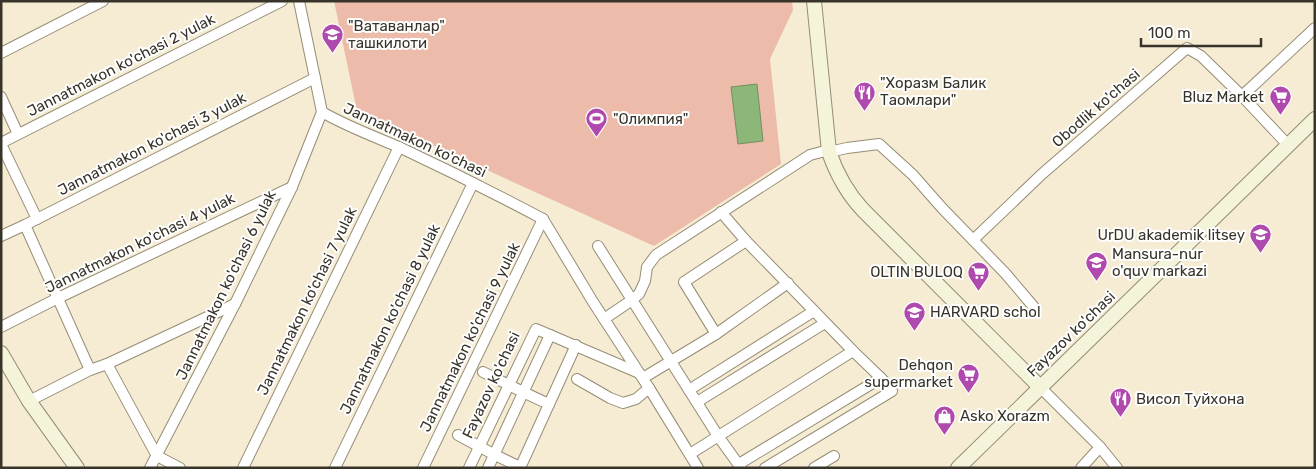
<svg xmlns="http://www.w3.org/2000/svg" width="1316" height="469" font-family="Rubik,sans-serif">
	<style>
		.grass { fill: #ecbba9 }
		.water { fill: #8db679; stroke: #748f61 }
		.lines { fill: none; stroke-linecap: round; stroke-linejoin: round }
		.street-casing { stroke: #958c75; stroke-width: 12 }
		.secondary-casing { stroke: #958c75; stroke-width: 16 }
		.street { stroke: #fff; stroke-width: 10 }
		.secondary { stroke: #f3f4da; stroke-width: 14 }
		.labels { text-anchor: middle; stroke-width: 4; stroke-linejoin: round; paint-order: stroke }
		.poi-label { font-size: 15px; fill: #38342a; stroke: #fff; text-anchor: start }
		.street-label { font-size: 15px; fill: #38342a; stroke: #fff }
	</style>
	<rect width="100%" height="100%" fill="#f6ecd3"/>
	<polygon class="grass" points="334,1 792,1 793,10 770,59 781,164 654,246 357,111"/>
	<polygon class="water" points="757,84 763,141 738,144 731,87"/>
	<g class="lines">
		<defs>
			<g id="street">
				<path d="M 299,1 L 322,112 C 346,126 373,136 399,147 C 448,170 496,194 543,219"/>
				<polyline points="1,53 103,1"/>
				<polyline points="1242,96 1315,28"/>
				<polyline points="1,97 18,134"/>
				<polyline points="1,143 282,1"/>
				<polyline points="1,144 37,219"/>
				<polyline points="829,152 847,148 879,144 913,175 942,208 1005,273 1033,306"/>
				<polyline points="721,212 746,241"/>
				<polyline points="543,219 593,302 649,388 698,468"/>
				<polyline points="25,225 90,370"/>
				<polyline points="1,236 25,225 315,78"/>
				<polyline points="973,240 1042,174 1187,48 1201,56 1242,96 1288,145"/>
				<polyline points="598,246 718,436 741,468"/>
				<polyline points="604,319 632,300 639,294 645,281 647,267 656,255 810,155 829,150"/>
				<polyline points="1,327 58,298 292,187"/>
				<polyline points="716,334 684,282 746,241 853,351 881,378"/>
				<polyline points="107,364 157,456 180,468"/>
				<path d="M 483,372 C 505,383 526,394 549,404"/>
				<polyline points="643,378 716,334 788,283"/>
				<polyline points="577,379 610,398 623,403 636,399 649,388"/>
				<polyline points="1040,387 1100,447 1117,468"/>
				<polyline points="689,390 814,311"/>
				<polyline points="29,401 90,370 107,364 235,304"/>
				<polyline points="697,402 825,323"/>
				<polyline points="458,435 495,455 520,467"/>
				<polyline points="690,454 853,351"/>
				<polyline points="739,464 881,378 892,391 765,468"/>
				<polyline points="150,468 235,304 292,187 322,112"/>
				<polyline points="243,468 399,147"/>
				<polyline points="335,468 473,183"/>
				<polyline points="423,468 543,219"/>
				<polyline points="469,468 536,329 639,373"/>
				<polyline points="488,468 550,335"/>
				<polyline points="520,468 576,345"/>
				<polyline points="814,468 834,456"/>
				<polyline points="1081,468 1100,447"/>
			</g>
			<g id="secondary">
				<path d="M 814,1 L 829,152 C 837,175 847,193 863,210 L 1040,387"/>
				<polyline points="1,353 29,401 77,468"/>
				<polyline points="958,468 1315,119"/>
			</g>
		</defs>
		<use href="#street" class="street-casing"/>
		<use href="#secondary" class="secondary-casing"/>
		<use href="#street" class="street"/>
		<use href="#secondary" class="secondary"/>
	</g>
	<defs>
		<symbol id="school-pin" viewBox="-11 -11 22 30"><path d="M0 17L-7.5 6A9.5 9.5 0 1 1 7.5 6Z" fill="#b049ad" stroke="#fff"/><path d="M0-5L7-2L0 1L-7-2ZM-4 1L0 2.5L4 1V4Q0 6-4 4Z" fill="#fff"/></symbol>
		<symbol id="restaurant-pin" viewBox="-11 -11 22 30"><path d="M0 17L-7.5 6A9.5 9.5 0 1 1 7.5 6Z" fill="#b049ad" stroke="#fff"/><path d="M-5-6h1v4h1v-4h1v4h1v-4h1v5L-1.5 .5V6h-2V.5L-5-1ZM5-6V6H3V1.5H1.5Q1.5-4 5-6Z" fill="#fff"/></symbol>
		<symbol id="supermarket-pin" viewBox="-11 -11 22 30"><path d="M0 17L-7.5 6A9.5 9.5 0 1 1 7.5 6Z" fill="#b049ad" stroke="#fff"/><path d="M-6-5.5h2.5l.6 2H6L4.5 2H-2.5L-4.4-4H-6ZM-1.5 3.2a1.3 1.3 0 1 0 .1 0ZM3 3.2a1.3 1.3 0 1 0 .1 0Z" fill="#fff"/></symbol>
		<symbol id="stadium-pin" viewBox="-11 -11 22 30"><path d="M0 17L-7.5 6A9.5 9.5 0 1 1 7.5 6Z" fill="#b049ad" stroke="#fff"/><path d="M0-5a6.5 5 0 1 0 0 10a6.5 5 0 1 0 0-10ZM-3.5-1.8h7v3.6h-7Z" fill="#fff"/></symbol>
		<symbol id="university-pin" viewBox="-11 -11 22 30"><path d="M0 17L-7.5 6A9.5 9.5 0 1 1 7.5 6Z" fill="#b049ad" stroke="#fff"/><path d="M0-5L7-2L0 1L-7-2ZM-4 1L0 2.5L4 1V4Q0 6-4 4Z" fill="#fff"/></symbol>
		<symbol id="shop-pin" viewBox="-11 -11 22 30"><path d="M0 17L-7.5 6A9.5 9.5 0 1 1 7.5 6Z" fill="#b049ad" stroke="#fff"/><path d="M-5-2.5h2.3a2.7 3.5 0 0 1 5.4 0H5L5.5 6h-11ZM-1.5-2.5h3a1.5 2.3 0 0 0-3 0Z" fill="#fff"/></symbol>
	</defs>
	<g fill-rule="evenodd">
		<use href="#school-pin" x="320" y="22" width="25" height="34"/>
		<use href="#restaurant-pin" x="852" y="80" width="25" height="34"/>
		<use href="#supermarket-pin" x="1268" y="84" width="25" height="34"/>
		<use href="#stadium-pin" x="584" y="106" width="25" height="34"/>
		<use href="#school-pin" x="1248" y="222" width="25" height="34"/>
		<use href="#university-pin" x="1084" y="250" width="25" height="34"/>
		<use href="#supermarket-pin" x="966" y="260" width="25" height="34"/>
		<use href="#university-pin" x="902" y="300" width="25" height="34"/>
		<use href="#supermarket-pin" x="956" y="362" width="25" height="34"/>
		<use href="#restaurant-pin" x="1108" y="386" width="25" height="34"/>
		<use href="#shop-pin" x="932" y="404" width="25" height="34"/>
	</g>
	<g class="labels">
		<g class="poi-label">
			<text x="348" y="31">"Ватаванлар"<tspan x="348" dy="17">ташкилоти</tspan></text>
			<text x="880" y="88">"Хоразм Балик<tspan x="880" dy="17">Таомлари"</tspan></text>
			<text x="1264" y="102" text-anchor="end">Bluz Market</text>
			<text x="613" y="124">"Олимпия"</text>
			<text x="1245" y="240" text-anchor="end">UrDU akademik litsey</text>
			<text x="1112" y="259">Mansura-nur<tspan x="1112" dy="17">o'quv markazi</tspan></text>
			<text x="963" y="277" text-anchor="end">OLTIN BULOQ</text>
			<text x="930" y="317">HARVARD schol</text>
			<text x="953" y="370" text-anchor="end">Dehqon<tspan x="953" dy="17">supermarket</tspan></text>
			<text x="1136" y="404">Висол Туйхона</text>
			<text x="960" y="421">Asko Xorazm</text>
		</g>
		<g class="street-label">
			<text transform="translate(121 65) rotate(-27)" y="5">Jannatmakon ko'chasi 2 yulak</text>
			<text transform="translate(1096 108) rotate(-41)" y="5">Obodlik ko'chasi</text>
			<text transform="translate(415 140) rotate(25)" y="5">Jannatmakon ko'chasi</text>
			<text transform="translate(152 144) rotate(-27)" y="5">Jannatmakon ko'chasi 3 yulak</text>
			<text transform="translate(140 243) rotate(-26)" y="5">Jannatmakon ko'chasi 4 yulak</text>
			<text transform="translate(226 285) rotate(-64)" y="5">Jannatmakon ko'chasi 6 yulak</text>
			<text transform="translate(307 301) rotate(-64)" y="5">Jannatmakon ko'chasi 7 yulak</text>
			<text transform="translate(390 319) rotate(-64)" y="5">Jannatmakon ko'chasi 8 yulak</text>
			<text transform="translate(1071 334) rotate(-44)" y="5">Fayazov ko'chasi</text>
			<text transform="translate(470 337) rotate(-64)" y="5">Jannatmakon ko'chasi 9 yulak</text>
			<text transform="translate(491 385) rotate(-65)" y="5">Fayazov ko'chasi</text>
		</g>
	</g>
	<rect width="1316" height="469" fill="none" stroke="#38342a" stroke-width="5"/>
	<path d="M1141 38v8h120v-8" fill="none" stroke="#38342a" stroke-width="2.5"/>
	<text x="1148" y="38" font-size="15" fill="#38342a" stroke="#ffffff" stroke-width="4" paint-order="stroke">100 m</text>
</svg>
